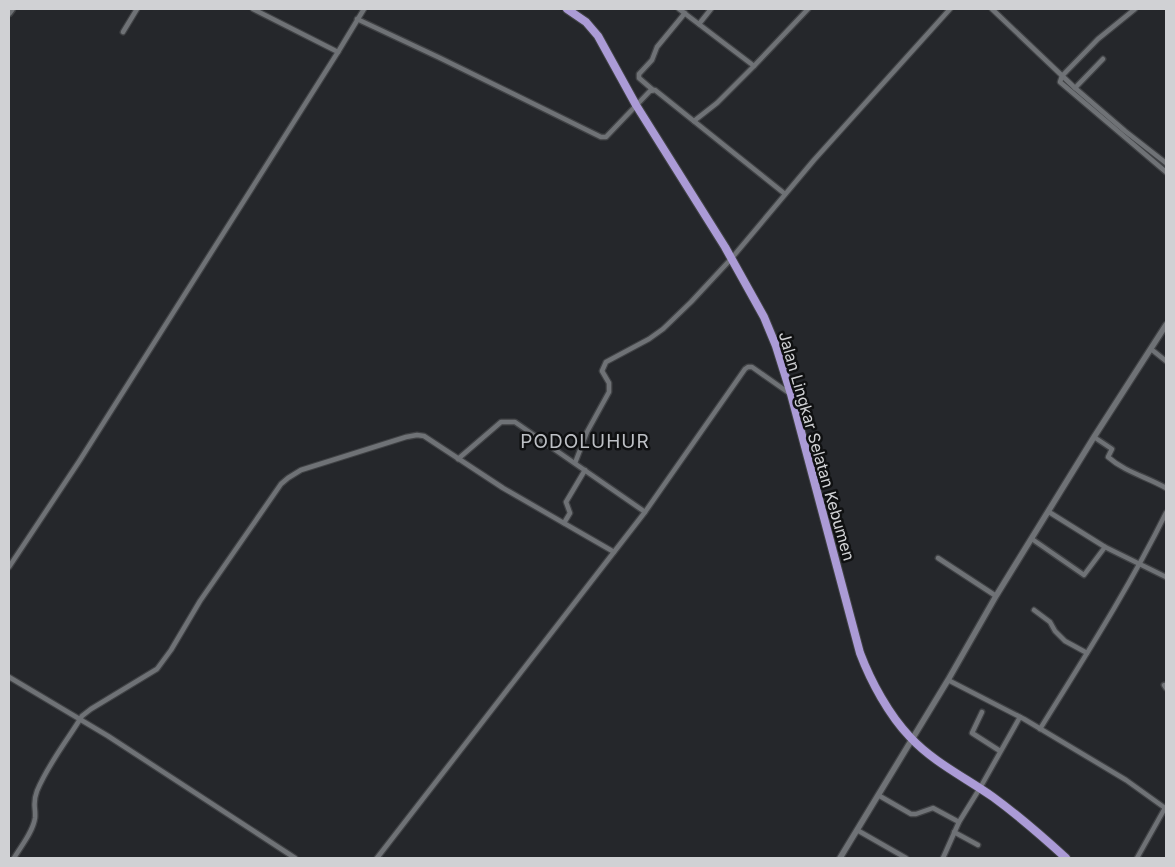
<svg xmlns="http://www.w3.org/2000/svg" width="1175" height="867" font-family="Inter,sans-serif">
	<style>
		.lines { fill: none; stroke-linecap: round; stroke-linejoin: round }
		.minor-casing { stroke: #404245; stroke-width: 7 }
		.tertiary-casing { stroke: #404245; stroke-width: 8 }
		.secondary-casing { stroke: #404245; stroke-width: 9 }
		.trunk-casing { stroke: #404245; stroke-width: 10 }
		.minor { stroke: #6f7276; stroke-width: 4.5 }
		.tertiary { stroke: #6f7276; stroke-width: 5.5 }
		.secondary { stroke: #6f7276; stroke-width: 6 }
		.trunk { stroke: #ab9bd6; stroke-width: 8 }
		.labels { text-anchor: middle; stroke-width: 5; stroke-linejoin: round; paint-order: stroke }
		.street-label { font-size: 16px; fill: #d0d1d4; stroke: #0f1011 }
		.quarter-label { font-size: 19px; letter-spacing: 1px; fill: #bcbfc4; stroke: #0f1011 }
	</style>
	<rect width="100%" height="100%" fill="#25272b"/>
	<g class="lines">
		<defs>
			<g id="minor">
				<polyline points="253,9 338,52 364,9"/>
				<polyline points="679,9 754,66 808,9"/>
				<polyline points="992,9 1075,88 1125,131 1166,163"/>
				<polyline points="1135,9 1098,39 1062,76 1060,82 1166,172"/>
				<polyline points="357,19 438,57 601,137 606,137 650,91 655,90 785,194"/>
				<polyline points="699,24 711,9"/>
				<polyline points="123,32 137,9"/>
				<polyline points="1075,88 1103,59"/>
				<polyline points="653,90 639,78 639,74 652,60 657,47 685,13"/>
				<polyline points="694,121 717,103 754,66"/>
				<polyline points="1151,349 1166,361"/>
				<path d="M 1094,437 L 1112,449 L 1108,457 C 1125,472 1147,477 1166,488"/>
				<polyline points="458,459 501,422 515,422 645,512"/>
				<polyline points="575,463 587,432 609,392 609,383 602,371 606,362 649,339 663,329 691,302 731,259 814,160 950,9"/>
				<polyline points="1049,512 1105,547 1166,577"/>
				<polyline points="564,523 570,513 566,502 585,470"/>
				<polyline points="1032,539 1084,575 1105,547"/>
				<polyline points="938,558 996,596"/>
				<polyline points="9,567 80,460 338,52"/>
				<polyline points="1034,610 1050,622 1055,631 1065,641 1087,653"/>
				<polyline points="9,677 108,736 295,858"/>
				<polyline points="948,680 1024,719 1126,780 1165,808 1137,858"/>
				<polyline points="1164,685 1166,688"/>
				<polyline points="982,712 972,733 1000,751"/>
				<path d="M 1040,729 C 1084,658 1129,588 1166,513"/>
				<polyline points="878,795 911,814 916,814 933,808 959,822"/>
				<polyline points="857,830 906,858"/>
				<polyline points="954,832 978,845"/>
				<path d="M 14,858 C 21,846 33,832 35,818 C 36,807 32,804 37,791 C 48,764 67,741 82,716 L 91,709 L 157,669 L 171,650 L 200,601 L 281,484 L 288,478 L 301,470 L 406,437 L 417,435 L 424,436 L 503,488 L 614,552"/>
				<polyline points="377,858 614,552 645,512 745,369 748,367 752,367 789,393"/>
				<polyline points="943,858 959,822 980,788 1020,717"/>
			</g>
			<polyline id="tertiary" points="840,858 948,680 996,596 1094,437 1166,325"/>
			<polyline id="secondary" points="9,13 12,9"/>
			<path id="trunk" d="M 567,9 L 586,22 L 598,36 L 636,105 L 725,247 L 764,317 L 776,346 L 791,394 L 860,653 C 871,682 889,715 910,737 C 933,762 966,778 993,797 C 1019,816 1043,837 1066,858"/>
		</defs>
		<use href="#minor" class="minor-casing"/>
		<use href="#tertiary" class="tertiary-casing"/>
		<use href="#secondary" class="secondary-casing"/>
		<use href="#trunk" class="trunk-casing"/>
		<use href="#minor" class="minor"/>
		<use href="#tertiary" class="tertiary"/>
		<use href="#secondary" class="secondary"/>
		<use href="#trunk" class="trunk"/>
	</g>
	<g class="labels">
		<g class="street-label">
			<text transform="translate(817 446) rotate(74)" y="6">Jalan Lingkar Selatan Kebumen</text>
		</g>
		<g class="quarter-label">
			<text x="585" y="448">PODOLUHUR</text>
		</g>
	</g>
	<rect width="1175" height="867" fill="none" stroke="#d0d1d4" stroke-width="20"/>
</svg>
